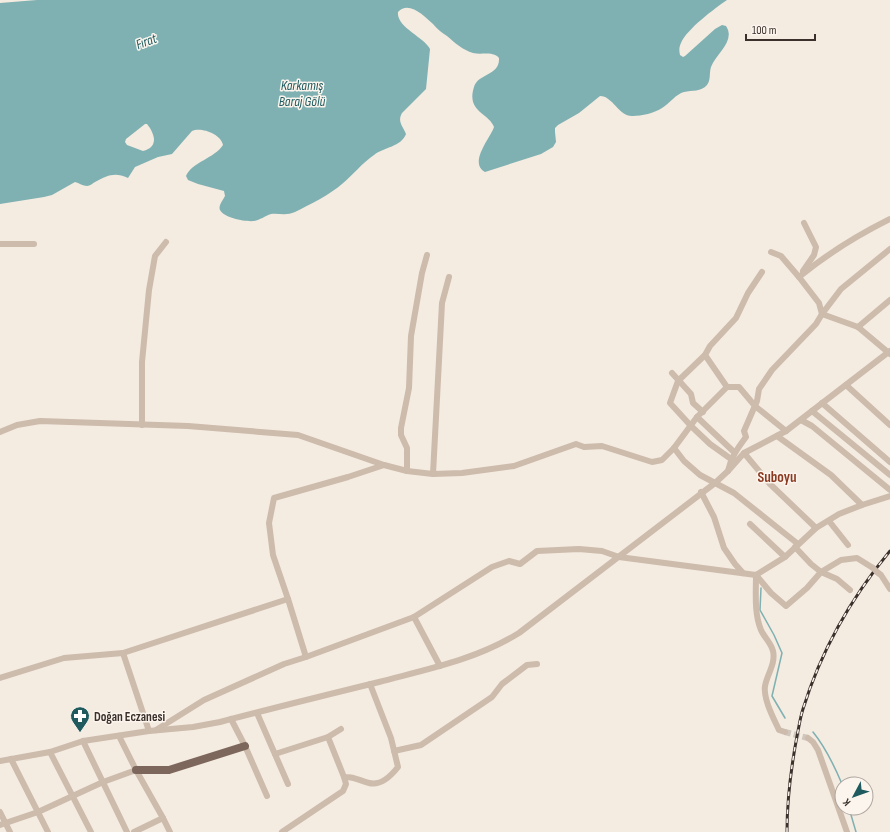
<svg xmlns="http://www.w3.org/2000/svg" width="890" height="832" font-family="'Sofia Sans Condensed',sans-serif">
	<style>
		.water { fill: #7fb0b2; fill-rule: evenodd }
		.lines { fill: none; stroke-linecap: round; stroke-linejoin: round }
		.stream { stroke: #7fb0b2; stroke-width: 1.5 }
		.minor-tunnel { stroke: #cfc6bd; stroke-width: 6; stroke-dasharray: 6 3; stroke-linecap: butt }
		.minor { stroke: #cdbbac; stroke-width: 6 }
		.major { stroke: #7d675c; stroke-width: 8 }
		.rail-casing { stroke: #3b302b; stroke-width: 3 }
		.rail { stroke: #fbf5ee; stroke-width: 1.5; stroke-dasharray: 4.5; stroke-linecap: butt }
		.minor-bridge { stroke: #cdbbac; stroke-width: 6 }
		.labels { text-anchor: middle; stroke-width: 3; stroke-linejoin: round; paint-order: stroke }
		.poi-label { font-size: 13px; font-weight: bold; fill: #3b302b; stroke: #fbf5ee; text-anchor: start }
		.water-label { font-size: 14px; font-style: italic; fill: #1f5a5e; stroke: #fbf5ee }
		.quarter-label { font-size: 15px; font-weight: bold; fill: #8c3b22; stroke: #fbf5ee }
	</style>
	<rect width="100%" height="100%" fill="#f4ebe1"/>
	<path class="water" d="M 37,0 L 727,0 C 714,9 687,29 681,43 C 679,47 679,51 680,55 L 683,57 L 685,56 L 715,29 L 722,25 L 726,26 C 736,41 716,54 711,67 C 709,73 711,80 707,85 C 701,92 692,90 684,92 C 676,94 670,103 662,108 C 655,113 641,116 633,116 C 619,117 613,96 600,96 L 579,113 L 558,125 L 555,128 L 555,132 L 556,142 L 553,147 L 541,154 L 485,172 C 468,163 491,137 494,127 C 489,113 466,112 474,87 C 478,73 500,76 499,58 C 493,51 481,55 473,53 C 463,50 455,43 447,36 C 442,33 437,29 433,24 C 425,17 409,0 398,12 C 396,27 424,37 430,49 L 426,89 L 402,113 C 397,122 403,126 406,134 C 401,147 384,147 374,155 C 362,163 353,175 342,184 C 331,194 309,205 295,212 C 286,216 279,213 271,214 C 265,216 260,220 254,221 C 246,222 224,218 220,210 C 218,206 223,200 225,196 L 224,191 L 198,184 L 188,180 L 186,176 C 192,162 215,158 223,145 C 221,134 201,127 192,131 L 172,154 L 158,157 L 135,167 L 128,178 C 115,172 108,175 95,182 C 93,183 90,186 87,186 C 83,186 79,183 75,182 L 52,195 L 44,197 L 0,204 L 0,3 ZM 145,124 L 147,124 C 155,134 159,147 143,151 L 127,145 L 125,142 L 126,139 Z"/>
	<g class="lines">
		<g class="stream">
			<polyline points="761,588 760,610 774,635 782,653 772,696 785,718"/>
			<path d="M 813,732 C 826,748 834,765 842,784"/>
			<polyline points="849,808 856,832"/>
		</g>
		<polyline class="minor-tunnel" points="785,732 808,738"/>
		<g class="minor">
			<polyline points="0,244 34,244"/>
			<polyline points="771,252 781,256 799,277 819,303 822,314 858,327 890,354"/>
			<polyline points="803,271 814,255 816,247 804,223"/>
			<path d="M 799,277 C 827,254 858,235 890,219"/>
			<polyline points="858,327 890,300"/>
			<polyline points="705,355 727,387"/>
			<polyline points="672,373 691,394 693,403 703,412"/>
			<polyline points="846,385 890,425"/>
			<polyline points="822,403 890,462"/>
			<polyline points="812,411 890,475"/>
			<polyline points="697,417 734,452"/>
			<polyline points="801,420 812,426 890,490"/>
			<polyline points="142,425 142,362 149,290 155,256 166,242"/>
			<polyline points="0,432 17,425 40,421 188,426 298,435 384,465 407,471 433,474 462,473 514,466 576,444 584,447 602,446 652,462 662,460 674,448 697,417 727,387 739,387 755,406 786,431"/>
			<polyline points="777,436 831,475 862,505"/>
			<polyline points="674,448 684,461 700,475 734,493 798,544"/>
			<polyline points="744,453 770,484 816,528"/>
			<polyline points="731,459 710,444 691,426 670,403 678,381 705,355 710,346 736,318 748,293 762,272"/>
			<polyline points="407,471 407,448 401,435 401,428 409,388 411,336 422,273 427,255"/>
			<path d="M 728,471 C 731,457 738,448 746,437 L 744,431 L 757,401 L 759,389 L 772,370 L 816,324 L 822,314 L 841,289 L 890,249"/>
			<polyline points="433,474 442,303 449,277"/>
			<polyline points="701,492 714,517 724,548 735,564 743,573"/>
			<polyline points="829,521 848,545"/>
			<polyline points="750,524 785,557"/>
			<polyline points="795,547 811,564 821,572 837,579 850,590"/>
			<polyline points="877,572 881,575 890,589"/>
			<path d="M 756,575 C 756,593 754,613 761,630 C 764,637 771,643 773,651 C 776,663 767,675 765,686 C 763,699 774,719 779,730 L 785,732"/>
			<polyline points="756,575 771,593 786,606 807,588 821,572 841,560 857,558 873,568"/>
			<polyline points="414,617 440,666"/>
			<polyline points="123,653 149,731"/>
			<polyline points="306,657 288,599 273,555 269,523 274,498 348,477 384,465"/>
			<polyline points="0,678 64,658 123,653 288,599"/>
			<polyline points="257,713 288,784"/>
			<polyline points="231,719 245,746 267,796"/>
			<polyline points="156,730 204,700 284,664 306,657 414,617 492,567 509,561 520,564 537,551 579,549 602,551 619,557 756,575 785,557 816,528 839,514 862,505 890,496"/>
			<polyline points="119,736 136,770 163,818 170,832"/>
			<path d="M 328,737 L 344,777 C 354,776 360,781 369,783 C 381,786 391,776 398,767 L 391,738 L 370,684"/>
			<polyline points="808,738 813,742 818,750 847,832"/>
			<polyline points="83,741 127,832"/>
			<polyline points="394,751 421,745 492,697 502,684 527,665 537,664"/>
			<polyline points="50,752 91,832"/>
			<polyline points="275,754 328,737 341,729"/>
			<polyline points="11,759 48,832"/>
			<path d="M 0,761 L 50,752 L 83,741 L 149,731 L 193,727 L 220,722 C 273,708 326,695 379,682 C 428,669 475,660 519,633 L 715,483 L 728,471 L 744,453 L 786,431 L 890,351"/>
			<polyline points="0,812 10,832"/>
			<polyline points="0,825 38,812 103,782 136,770"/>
			<polyline points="134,832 163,818"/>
			<polyline points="282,832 343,791 346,784 344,777"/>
		</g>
		<polyline class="major" points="136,770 169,770 245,746"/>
		<defs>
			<path id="rail" d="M 787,832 C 787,799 791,768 797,736 C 799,727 800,718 803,709 C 821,651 851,598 890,551"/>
		</defs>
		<use href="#rail" class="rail-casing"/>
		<use href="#rail" class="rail"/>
		<polyline class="minor-bridge" points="873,568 877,572"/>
	</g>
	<defs>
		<symbol id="pharmacy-pin" viewBox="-11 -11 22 30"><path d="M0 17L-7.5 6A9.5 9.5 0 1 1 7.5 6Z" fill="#1f5a5e" stroke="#fbf5ee"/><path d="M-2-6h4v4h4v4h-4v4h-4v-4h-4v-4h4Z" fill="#fff"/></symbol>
	</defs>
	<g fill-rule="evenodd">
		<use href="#pharmacy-pin" x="69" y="705" width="22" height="30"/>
	</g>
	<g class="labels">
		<g class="poi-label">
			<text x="94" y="721">Doğan Eczanesi</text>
		</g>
		<g class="water-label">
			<text transform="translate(146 41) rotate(-21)" y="5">Fırat</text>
			<text x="302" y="90">Karkamış<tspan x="302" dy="16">Baraj Gölü</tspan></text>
		</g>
		<g class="quarter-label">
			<text x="777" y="482">Suboyu</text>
		</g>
	</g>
	<g transform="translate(854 796) rotate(229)"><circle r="19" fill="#fbf5ee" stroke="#aea6a0"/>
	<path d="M0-3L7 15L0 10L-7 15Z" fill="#1f5a5e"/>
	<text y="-6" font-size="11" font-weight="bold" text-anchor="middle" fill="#3b302b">K</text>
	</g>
	<path d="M746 34v6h69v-6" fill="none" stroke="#3b302b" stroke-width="2"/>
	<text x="752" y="34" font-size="12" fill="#3b302b" stroke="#fbf5ee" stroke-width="3" paint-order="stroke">100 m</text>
</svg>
